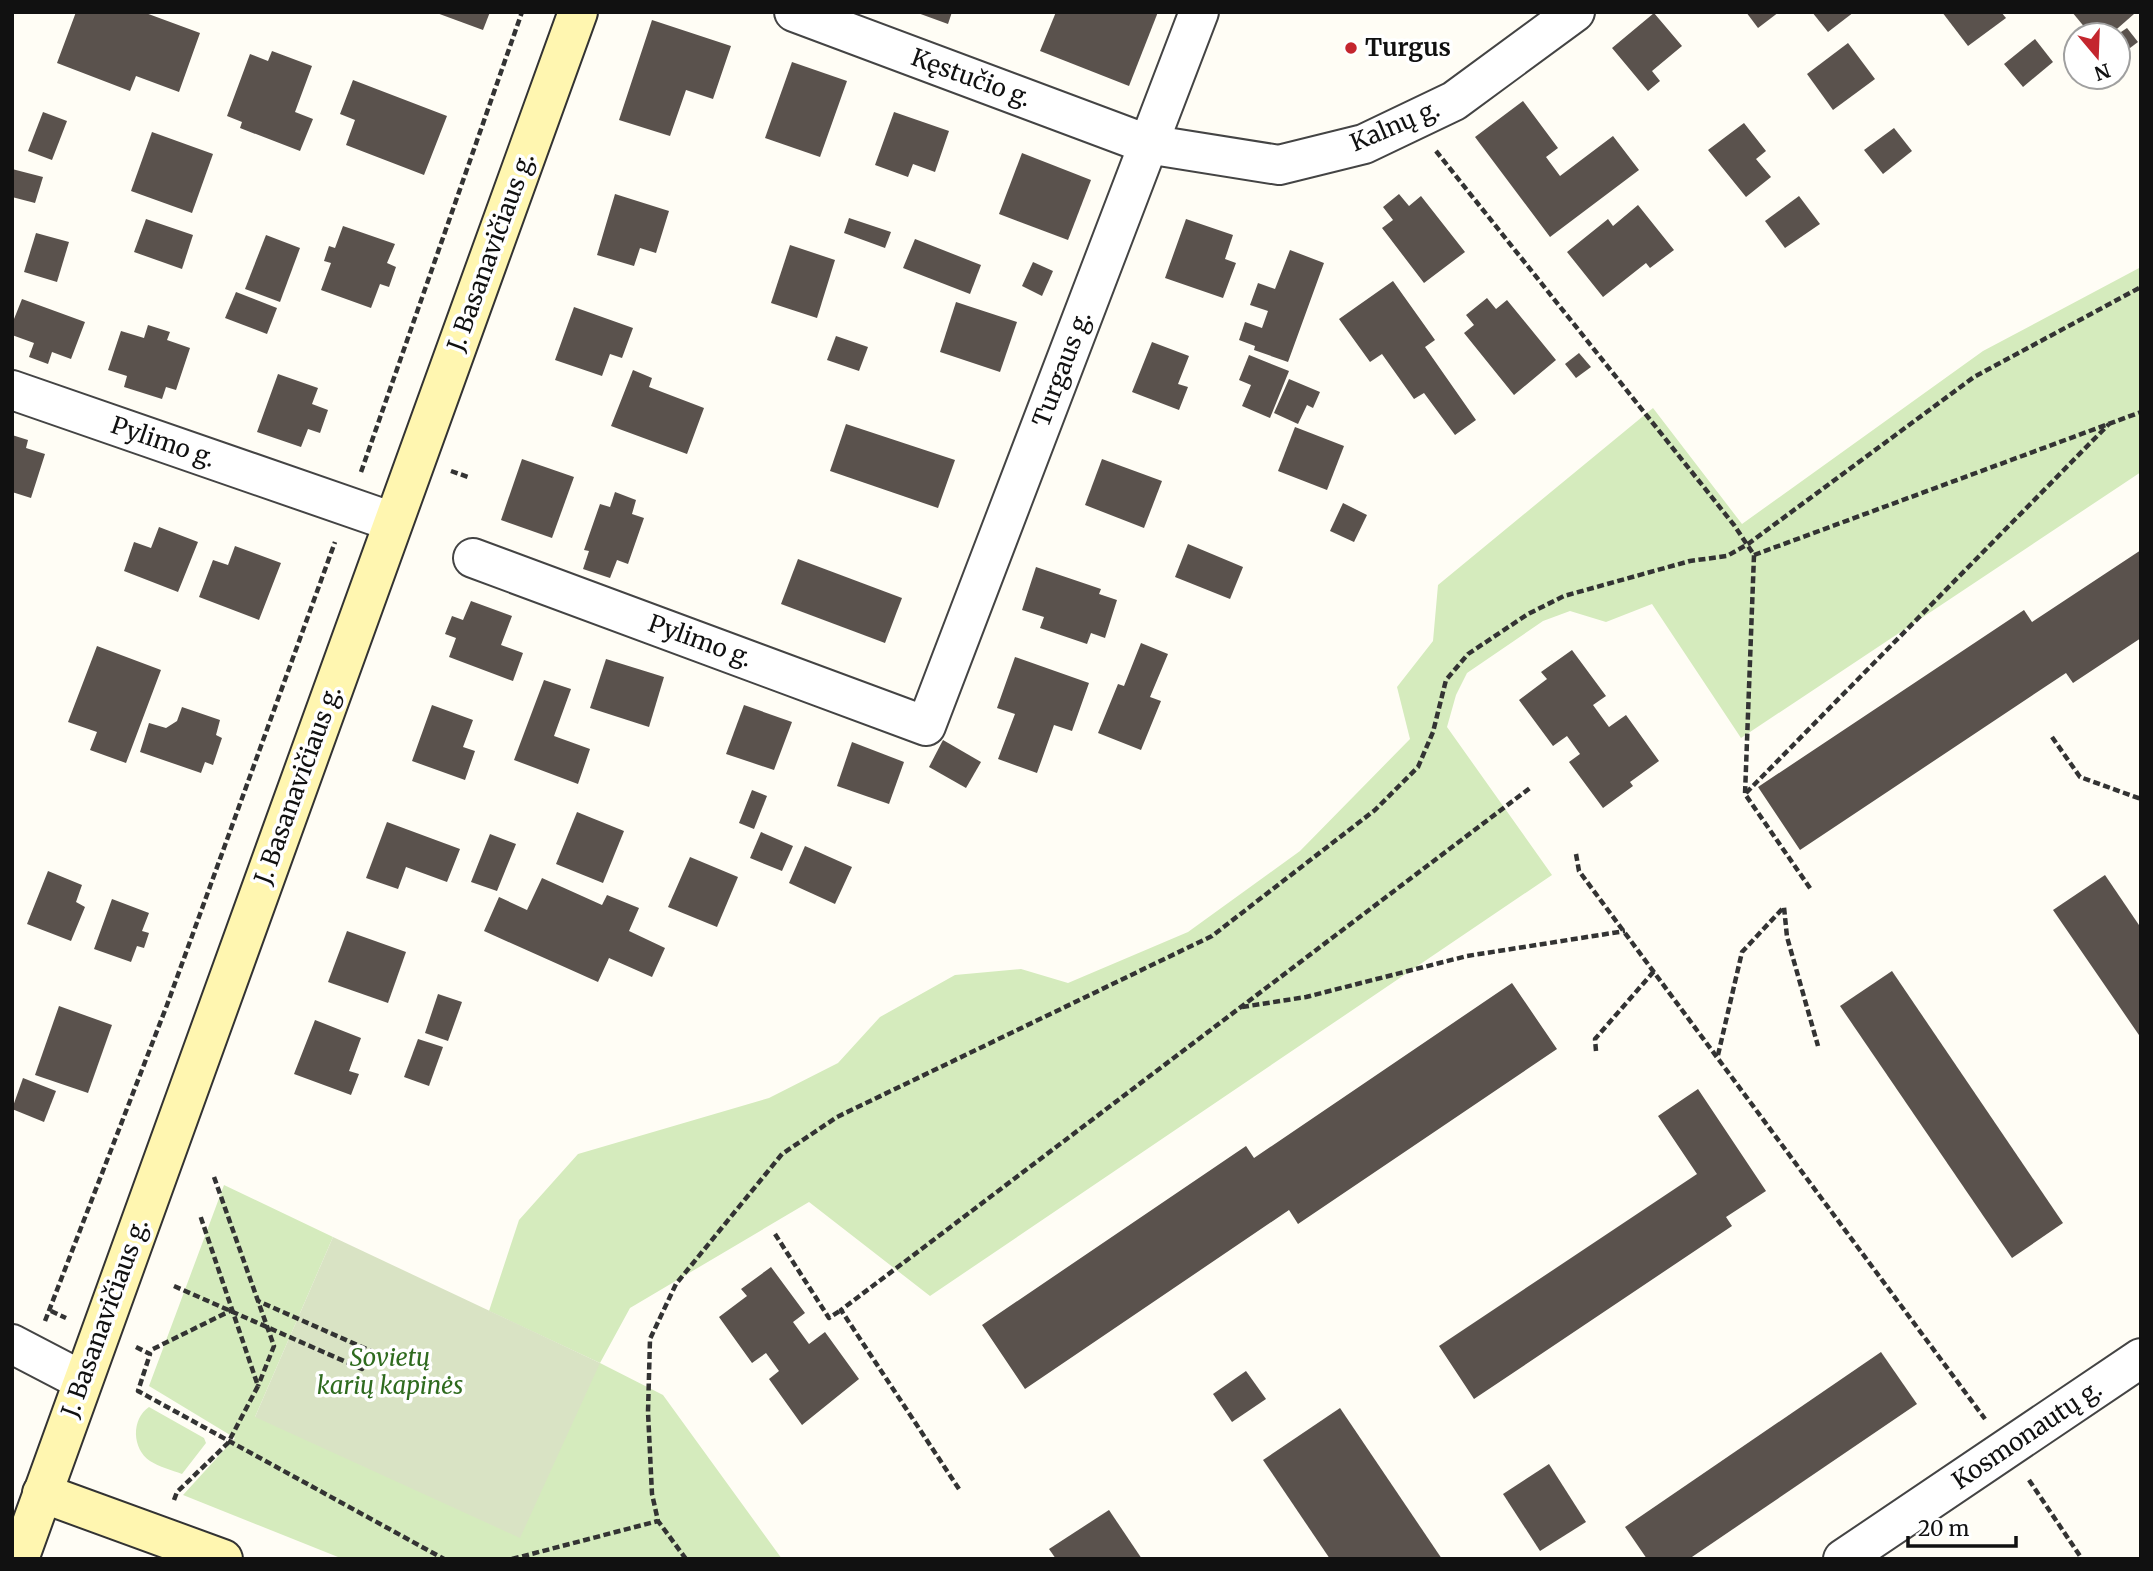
<svg xmlns="http://www.w3.org/2000/svg" width="2153" height="1571" font-family="Merriweather,serif">
	<style>
		.green { fill: #d5ebbd }
		.cemetery { fill: #d9e3c4 }
		.building { fill: #5a524d }
		.lines { fill: none; stroke-linecap: round; stroke-linejoin: round }
		.street-casing { stroke: #444; stroke-width: 42 }
		.secondary-casing { stroke: #333; stroke-width: 42 }
		.path { stroke: #333; stroke-width: 4.5; stroke-dasharray: 7 3.5; stroke-linecap: butt }
		.street { stroke: #fff; stroke-width: 38 }
		.secondary { stroke: #fff6b0; stroke-width: 38 }
		.poi-dot { fill: #c4262e; stroke: #fff; stroke-width: 2.5 }
		.labels { text-anchor: middle; stroke-width: 7; stroke-linejoin: round; paint-order: stroke }
		.poi-label { font-size: 24px; font-weight: bold; fill: #111; stroke: #fff; text-anchor: start }
		.street-label { font-size: 24px; fill: #111; stroke: #fff }
		.park-label { font-size: 24px; font-style: italic; fill: #2f6b1f; stroke: #fff }
	</style>
	<rect width="100%" height="100%" fill="#fffdf5"/>
	<g class="green">
		<polygon points="2141,267 2141,472 1741,738 1652,604 1606,622 1570,611 1543,621 1467,673 1456,695 1447,727 1552,875 930,1296 809,1202 630,1308 600,1363 663,1395 782,1559 343,1559 183,1495 235,1438 149,1386 224,1185 333,1237 255,1417 600,1363 489,1311 519,1220 578,1154 769,1098 838,1063 880,1017 955,975 1021,969 1068,983 1188,932 1300,851 1410,739 1397,687 1433,641 1438,585 1653,408 1742,524 1983,351"/>
		<path d="M 149,1407 L 204,1438 L 206,1443 L 182,1474 C 172,1470 159,1467 150,1461 C 132,1449 131,1419 149,1407 Z"/>
	</g>
	<polygon class="cemetery" points="333,1237 600,1363 520,1538 255,1417"/>
	<g class="building">
		<polygon points="76,12 143,12 200,33 179,92 136,76 130,91 57,63"/>
		<polygon points="434,12 490,12 483,30"/>
		<polygon points="915,12 952,12 948,24"/>
		<polygon points="1056,12 1158,12 1129,86 1040,51"/>
		<polygon points="1746,12 1779,12 1758,28"/>
		<polygon points="1812,12 1854,12 1828,32"/>
		<polygon points="1942,12 2001,12 2006,18 1968,46"/>
		<polygon points="2072,12 2132,12 2134,14 2110,35 2091,35"/>
		<polygon points="1654,13 1682,46 1652,71 1660,81 1648,91 1612,48"/>
		<polygon points="652,20 731,46 713,99 686,90 670,136 619,120"/>
		<polygon points="2127,28 2138,42 2118,57 2118,34"/>
		<polygon points="2035,39 2053,62 2023,87 2004,64"/>
		<polygon points="1848,43 1875,79 1833,110 1807,74"/>
		<polygon points="272,51 312,66 295,112 313,119 300,151 240,128 242,122 227,116 250,54 268,61"/>
		<polygon points="792,62 847,81 820,157 765,138"/>
		<polygon points="353,80 447,116 424,175 346,145 355,120 340,114"/>
		<polygon points="1523,101 1558,148 1546,157 1560,176 1613,136 1639,170 1550,237 1475,137"/>
		<polygon points="43,112 67,121 52,160 28,151"/>
		<polygon points="894,112 949,131 935,172 913,164 908,177 875,165"/>
		<polygon points="1744,123 1766,151 1756,159 1771,177 1746,197 1708,150"/>
		<polygon points="1894,128 1912,151 1883,174 1864,150"/>
		<polygon points="152,132 213,154 192,213 131,191"/>
		<polygon points="1022,153 1091,180 1068,240 999,214"/>
		<polygon points="12,169 43,177 35,203 12,197"/>
		<polygon points="615,194 669,211 656,253 640,248 634,266 597,255"/>
		<polygon points="1399,194 1409,206 1421,196 1465,252 1424,283 1382,228 1393,220 1383,207"/>
		<polygon points="1799,196 1820,224 1785,248 1765,221"/>
		<polygon points="1638,205 1674,250 1650,268 1646,263 1603,297 1567,252 1608,219 1613,226"/>
		<polygon points="849,218 891,232 885,248 844,233"/>
		<polygon points="146,219 193,235 182,269 134,252"/>
		<polygon points="1186,219 1233,235 1225,259 1236,263 1223,298 1165,278"/>
		<polygon points="343,226 395,244 387,263 396,267 389,287 380,284 371,308 321,290 331,263 324,261 329,246 335,248"/>
		<polygon points="36,233 69,242 57,282 24,272"/>
		<polygon points="266,235 300,248 280,302 245,289"/>
		<polygon points="915,239 981,265 970,294 903,268"/>
		<polygon points="790,245 835,260 817,318 771,303"/>
		<polygon points="1290,250 1324,263 1288,362 1254,350 1255,346 1239,340 1245,322 1262,328 1268,311 1250,305 1258,283 1275,289"/>
		<polygon points="1033,262 1053,271 1042,296 1022,286"/>
		<polygon points="1393,281 1435,340 1425,347 1476,420 1455,435 1424,393 1414,399 1382,354 1370,362 1339,319"/>
		<polygon points="236,292 277,308 267,334 225,318"/>
		<polygon points="1487,298 1496,309 1507,300 1556,360 1514,395 1464,333 1474,325 1466,315"/>
		<polygon points="22,299 85,322 71,359 52,352 48,364 29,357 34,343 12,335 12,324"/>
		<polygon points="956,302 1017,322 1000,372 940,352"/>
		<polygon points="574,307 633,328 622,358 610,354 602,376 555,360"/>
		<polygon points="148,325 170,332 167,340 190,348 176,390 166,387 162,399 124,387 127,376 108,370 121,331 144,338"/>
		<polygon points="836,336 868,347 859,371 827,360"/>
		<polygon points="1152,342 1189,356 1178,384 1188,387 1179,410 1132,392"/>
		<polygon points="1579,353 1591,367 1576,378 1565,364"/>
		<polygon points="1249,355 1289,371 1270,418 1242,406 1251,385 1239,380"/>
		<polygon points="633,370 652,378 649,387 704,408 687,454 611,426"/>
		<polygon points="278,374 318,388 312,404 328,410 320,433 308,429 301,447 257,432"/>
		<polygon points="1289,379 1320,392 1313,408 1307,405 1298,424 1274,413"/>
		<polygon points="846,424 955,460 938,508 830,471"/>
		<polygon points="1295,427 1344,446 1327,490 1278,471"/>
		<polygon points="12,435 28,440 26,448 45,454 31,498 12,492"/>
		<polygon points="522,459 574,477 552,538 501,520"/>
		<polygon points="1102,459 1162,481 1144,528 1085,505"/>
		<polygon points="615,492 636,500 632,514 644,518 628,564 617,560 610,578 583,569 589,551 584,550 600,504 610,507"/>
		<polygon points="1343,503 1367,515 1354,542 1330,531"/>
		<polygon points="159,527 198,542 178,592 124,571 134,542 151,548"/>
		<polygon points="1188,544 1243,567 1230,599 1175,577"/>
		<polygon points="235,546 281,563 259,620 199,597 213,560 228,565"/>
		<polygon points="2141,550 2141,638 2073,683 2066,673 1800,850 1758,787 2024,610 2032,622"/>
		<polygon points="798,559 902,598 885,643 781,604"/>
		<polygon points="1036,567 1101,589 1099,594 1117,600 1105,638 1091,633 1087,644 1040,628 1044,617 1022,610"/>
		<polygon points="471,601 512,616 501,645 523,653 513,681 449,657 456,638 445,634 452,616 463,620"/>
		<polygon points="1141,643 1168,654 1150,697 1161,701 1141,750 1098,733 1118,684 1124,686"/>
		<polygon points="97,646 161,670 126,763 90,750 97,732 68,722"/>
		<polygon points="1572,650 1606,696 1593,705 1609,727 1626,715 1659,761 1630,782 1633,786 1603,808 1569,762 1580,754 1567,736 1553,746 1519,700 1547,679 1541,672"/>
		<polygon points="1015,657 1089,683 1072,731 1054,725 1037,773 998,759 1015,714 997,708"/>
		<polygon points="606,659 664,677 649,727 590,708"/>
		<polygon points="544,680 571,689 554,736 590,749 578,784 514,760"/>
		<polygon points="432,705 473,720 463,747 475,751 465,780 412,761"/>
		<polygon points="744,705 792,722 774,770 726,754"/>
		<polygon points="182,707 220,720 216,735 222,738 213,765 205,762 201,773 140,752 149,723 166,728 177,721"/>
		<polygon points="943,740 981,762 966,788 929,767"/>
		<polygon points="852,742 904,762 889,804 837,786"/>
		<polygon points="752,790 767,796 754,829 739,823"/>
		<polygon points="577,812 624,831 603,883 556,864"/>
		<polygon points="387,822 460,849 447,882 406,867 398,889 366,878"/>
		<polygon points="761,832 793,846 782,871 750,858"/>
		<polygon points="490,834 516,844 497,891 471,882"/>
		<polygon points="805,846 852,867 835,904 789,883"/>
		<polygon points="690,857 738,877 717,927 668,907"/>
		<polygon points="48,871 82,885 76,902 85,907 71,941 27,924"/>
		<polygon points="2105,875 2141,928 2141,1038 2053,910"/>
		<polygon points="542,878 602,905 607,895 639,908 629,931 665,948 652,977 609,958 598,982 484,931 499,897 527,910"/>
		<polygon points="112,899 149,913 142,931 149,933 144,948 137,946 131,962 94,949"/>
		<polygon points="347,931 406,952 388,1003 328,982"/>
		<polygon points="1892,971 2063,1223 2012,1258 1840,1006"/>
		<polygon points="1512,983 1557,1049 1298,1224 1289,1210 1025,1389 982,1325 1246,1146 1254,1158"/>
		<polygon points="438,994 462,1002 448,1041 425,1033"/>
		<polygon points="59,1006 112,1025 88,1093 35,1075"/>
		<polygon points="315,1020 361,1038 349,1071 359,1074 351,1095 294,1074"/>
		<polygon points="418,1039 443,1047 429,1086 404,1077"/>
		<polygon points="23,1078 56,1091 44,1122 12,1109"/>
		<polygon points="1698,1089 1766,1191 1726,1217 1732,1226 1474,1399 1439,1346 1697,1174 1658,1116"/>
		<polygon points="771,1267 805,1313 793,1322 809,1344 825,1332 859,1379 802,1425 769,1379 779,1371 766,1353 752,1363 719,1317 747,1296 741,1289"/>
		<polygon points="1881,1352 1917,1404 1689,1559 1647,1559 1625,1527"/>
		<polygon points="1246,1371 1266,1399 1232,1422 1213,1394"/>
		<polygon points="1340,1408 1442,1559 1330,1559 1263,1460"/>
		<polygon points="1549,1464 1586,1522 1540,1551 1503,1494"/>
		<polygon points="1109,1510 1142,1559 1056,1559 1049,1549"/>
	</g>
	<g class="lines">
		<defs>
			<g id="street">
				<polyline points="794,12 1147,144 1279,165 1364,144 1454,101 1575,12"/>
				<polyline points="12,390 393,522"/>
				<polyline points="473,558 926,726 1199,12"/>
				<polyline points="12,1344 81,1380"/>
				<polyline points="1843,1559 2141,1358"/>
			</g>
			<g id="secondary">
				<polyline points="42,1493 223,1559"/>
				<polyline points="19,1559 578,12"/>
			</g>
		</defs>
		<use href="#street" class="street-casing"/>
		<use href="#secondary" class="secondary-casing"/>
		<g class="path">
			<polyline points="1436,151 1734,525 1754,555 1745,794 1812,891"/>
			<polyline points="451,471 468,477"/>
			<polyline points="361,472 522,12"/>
			<polyline points="1754,555 2141,412"/>
			<polyline points="2052,737 2080,777 2141,799"/>
			<polyline points="1746,793 2109,424"/>
			<polyline points="1576,854 1579,871 1985,1419"/>
			<polyline points="1242,1007 1306,997 1467,956 1625,931"/>
			<polyline points="1596,1051 1595,1039 1655,970"/>
			<polyline points="1718,1055 1742,952 1784,907 1787,937 1818,1046"/>
			<polyline points="214,1177 274,1346 258,1386"/>
			<polyline points="775,1234 829,1318 841,1310"/>
			<polyline points="174,1286 362,1369 371,1351 258,1301"/>
			<polyline points="51,1311 66,1318"/>
			<polyline points="45,1321 167,1005 335,542"/>
			<polyline points="136,1347 150,1354 138,1391 444,1559"/>
			<polyline points="153,1349 232,1310"/>
			<polyline points="2029,1480 2082,1559"/>
			<polyline points="959,1489 841,1310 1530,788"/>
			<polyline points="174,1500 177,1492 228,1443 258,1386 200,1215"/>
			<polyline points="512,1559 658,1521"/>
			<polyline points="686,1559 658,1521 652,1494 648,1412 650,1339 676,1284 782,1154 837,1117 1212,936 1375,810 1418,767 1433,732 1446,680 1468,654 1528,614 1564,596 1690,561 1727,556 1748,544 1974,377 2141,287"/>
		</g>
		<use href="#street" class="street"/>
		<use href="#secondary" class="secondary"/>
	</g>
	<circle class="poi-dot" cx="1351" cy="48" r="7"/>
	<g class="labels">
		<g class="poi-label">
			<text x="1365" y="56">Turgus</text>
		</g>
		<g class="street-label">
			<text transform="translate(971 78) rotate(20)" y="8">Kęstučio g.</text>
			<text transform="translate(1395 126) rotate(-23)" y="8">Kalnų g.</text>
			<text transform="translate(491 252) rotate(-70)" y="8">J. Basanavičiaus g.</text>
			<text transform="translate(1062 369) rotate(-69)" y="8">Turgaus g.</text>
			<text transform="translate(163 442) rotate(19)" y="8">Pylimo g.</text>
			<text transform="translate(700 641) rotate(20)" y="8">Pylimo g.</text>
			<text transform="translate(298 785) rotate(-70)" y="8">J. Basanavičiaus g.</text>
			<text transform="translate(105 1318) rotate(-70)" y="8">J. Basanavičiaus g.</text>
			<text transform="translate(2027 1435) rotate(-34)" y="8">Kosmonautų g.</text>
		</g>
		<g class="park-label">
			<text x="390" y="1366">Sovietų<tspan x="390" dy="28">karių kapinės</tspan></text>
		</g>
	</g>
	<rect width="2153" height="1571" fill="none" stroke="#111111" stroke-width="28"/>
	<g transform="translate(2097 56) rotate(161)"><circle r="33" fill="#ffffff" stroke="#a0a0a0" stroke-width="2"/>
	<path d="M0-5L12 26L0 18L-12 26Z" fill="#c4262e"/>
	<text y="-10" font-size="19" font-weight="bold" text-anchor="middle" fill="#111111">N</text>
	</g>
	<path d="M1908 1536v10h108v-10" fill="none" stroke="#111111" stroke-width="3.5"/>
	<text x="1918" y="1536" font-size="21" fill="#111111" stroke="#ffffff" stroke-width="5" paint-order="stroke">20 m</text>
</svg>
